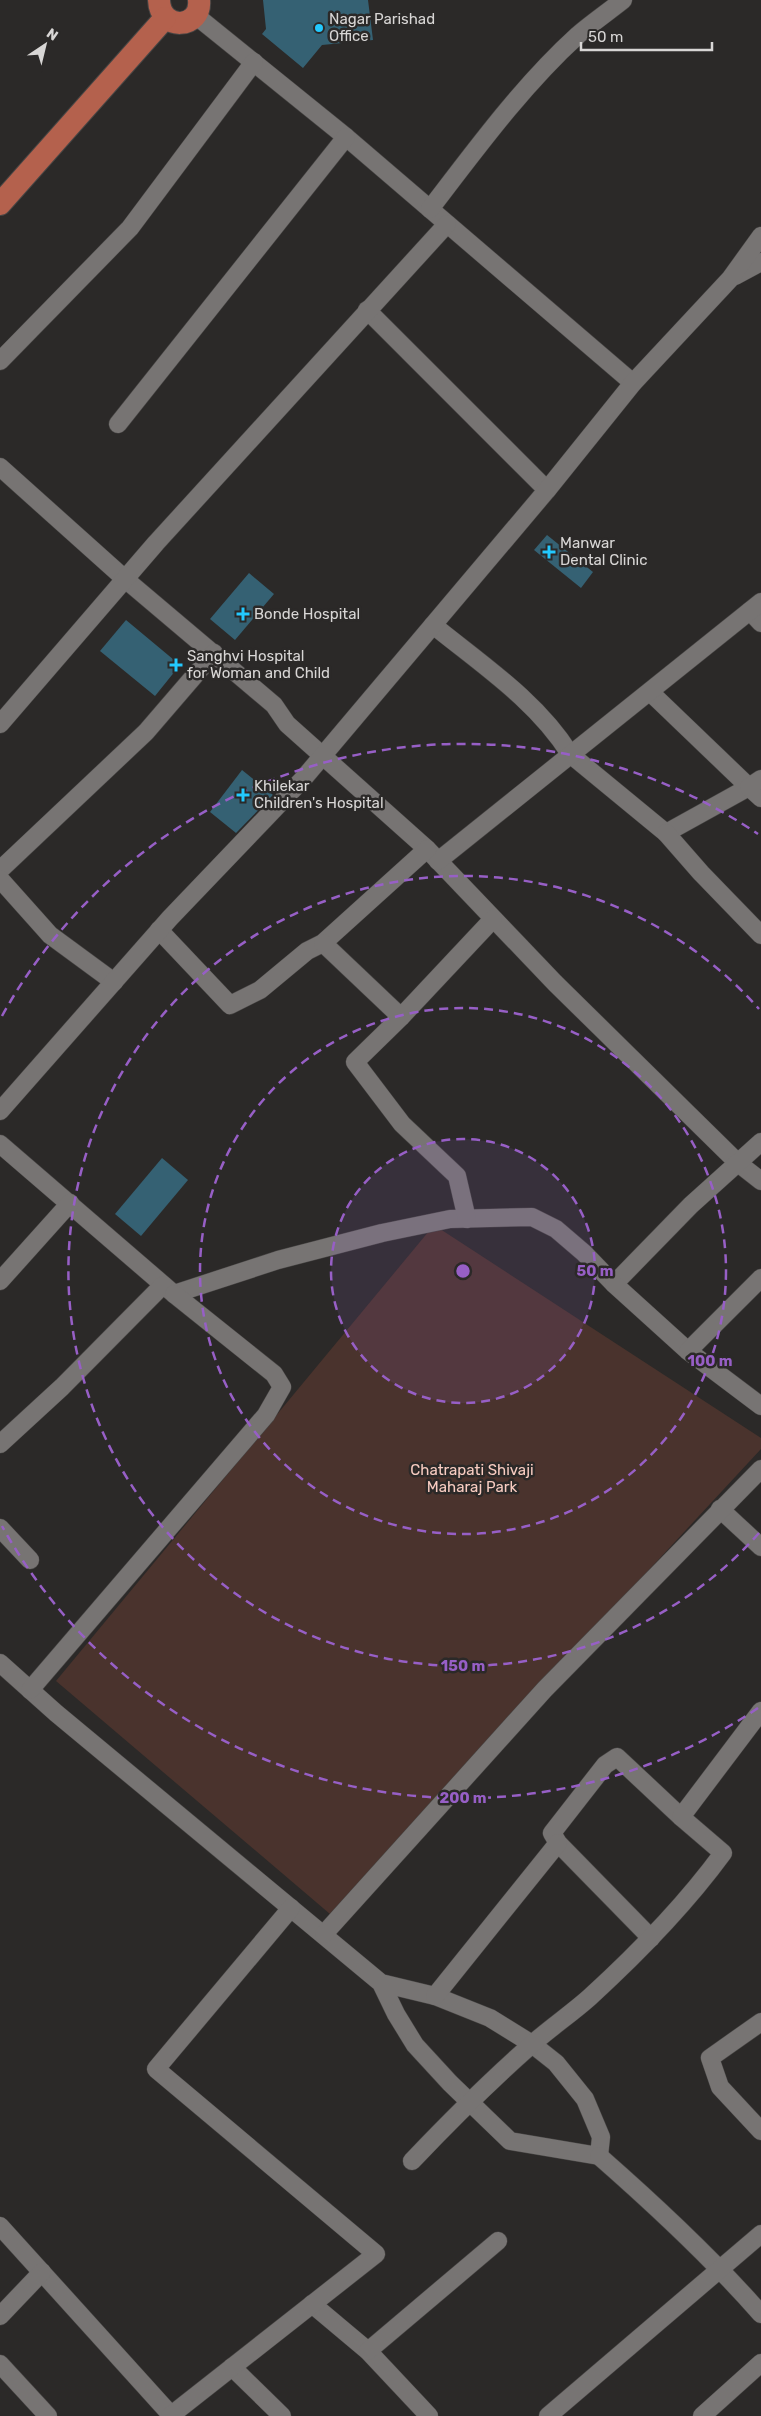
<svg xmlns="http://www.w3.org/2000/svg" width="761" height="2416" font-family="Rubik,sans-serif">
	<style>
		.green { fill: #4a332d }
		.building { fill: #356173 }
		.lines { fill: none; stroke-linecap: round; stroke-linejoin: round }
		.minor-casing { stroke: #474544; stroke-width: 19 }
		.major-casing { stroke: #474544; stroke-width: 24 }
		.minor { stroke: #777473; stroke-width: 18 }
		.major { stroke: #b4614d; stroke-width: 22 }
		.ring { fill: none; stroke: #975fc6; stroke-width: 2.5; stroke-dasharray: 9 6 }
		.poi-dot { fill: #23c9fe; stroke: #2b2928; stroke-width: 2 }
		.labels { text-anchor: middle; stroke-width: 5; stroke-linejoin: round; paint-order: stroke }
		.poi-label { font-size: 15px; fill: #d8d6d5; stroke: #2b2928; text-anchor: start }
		.park-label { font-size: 15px; fill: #f8ccc1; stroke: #2b2928 }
		.centre { fill: #975fc6; stroke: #2b2928; stroke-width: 2.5 }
		.ring-label { font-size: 15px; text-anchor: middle; font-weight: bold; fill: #975fc6; stroke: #2b2928; stroke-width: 5; stroke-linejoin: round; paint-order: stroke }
	</style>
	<rect width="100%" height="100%" fill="#2b2928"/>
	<polygon class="green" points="434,1225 761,1438 761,1449 330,1914 56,1681"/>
	<g class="building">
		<polygon points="263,0 368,0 373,40 322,45 303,68 262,34 266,29"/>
		<polygon points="547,535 593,572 581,588 534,550"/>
		<polygon points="249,573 274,594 235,640 210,619"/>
		<polygon points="126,620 180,665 155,696 100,651"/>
		<polygon points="242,770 273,795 236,833 210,812"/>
		<polygon points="162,1158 188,1180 141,1236 115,1214"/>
	</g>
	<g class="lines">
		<defs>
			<g id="minor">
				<polyline points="195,15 346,137 633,383"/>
				<path d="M 430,209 C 476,149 522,86 578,35 C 592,23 608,12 623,0"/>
				<polyline points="735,276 761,262"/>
				<polyline points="367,310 547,490"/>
				<polyline points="0,361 130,228 254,62"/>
				<polyline points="118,424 346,137"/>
				<polyline points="0,467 125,579 274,705 287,724 427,849 555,983 738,1163 761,1181"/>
				<polyline points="750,611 761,623"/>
				<path d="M 433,625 C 481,664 537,701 570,754 L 666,833 L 749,787 L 650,692"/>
				<polyline points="0,724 156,543 447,224"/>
				<polyline points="761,779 749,787 761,798"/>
				<polyline points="666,833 701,873 761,935"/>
				<polyline points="438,861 761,602"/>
				<polyline points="0,870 146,732 214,653"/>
				<polyline points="0,879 50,935 114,982"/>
				<polyline points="159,930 230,1005 260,990 307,951 323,943 427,849"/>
				<polyline points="323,943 401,1017"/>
				<polyline points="0,1111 170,918 303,779 547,490 633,383 730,279 761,236"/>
				<polyline points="0,1144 174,1294 278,1260 382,1233 450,1219 532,1217 556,1229 584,1253 614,1284 691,1205 761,1142"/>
				<polyline points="467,1219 457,1176 402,1124 355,1062 401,1017 493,919"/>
				<polyline points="0,1281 70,1203"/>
				<polyline points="614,1284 688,1351 761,1406"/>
				<polyline points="688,1351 761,1278"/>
				<polyline points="0,1444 62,1387 163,1285"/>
				<polyline points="720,1509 761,1547"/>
				<polyline points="0,1528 30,1560"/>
				<polyline points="0,1663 56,1713 381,1983 396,2014 415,2045 450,2083 510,2141 599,2156 601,2137 585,2099 556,2063 532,2044 490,2018 435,1996 381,1983"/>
				<polyline points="30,1690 266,1415 282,1387 274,1374 174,1294"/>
				<polyline points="324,1934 545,1689 761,1469"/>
				<polyline points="651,1938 558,1843 552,1833 605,1765 617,1757 681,1817"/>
				<polyline points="435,1996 558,1843"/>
				<polyline points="761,2022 710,2058 720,2087 761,2131"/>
				<path d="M 599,2156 C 656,2206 711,2257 761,2314"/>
				<path d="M 412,2161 C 450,2121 489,2082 531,2045 C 550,2028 571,2014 590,1997 C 638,1953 685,1905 723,1853 L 681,1817 L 761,1711"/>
				<polyline points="0,2226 171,2415"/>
				<polyline points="312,2304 368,2351 429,2416"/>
				<polyline points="0,2316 42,2272"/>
				<polyline points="368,2351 498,2241"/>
				<polyline points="0,2364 48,2416"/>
				<polyline points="232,2367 282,2416"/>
				<polyline points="170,2416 376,2254 156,2069 291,1908"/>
				<polyline points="548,2416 761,2234"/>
				<polyline points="702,2416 761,2363"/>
			</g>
			<g id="major">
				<path d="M 159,0 C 160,32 202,29 199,0"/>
				<polyline points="0,204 165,18"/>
			</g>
		</defs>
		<use href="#minor" class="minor-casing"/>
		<use href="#major" class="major-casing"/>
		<use href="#minor" class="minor"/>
		<use href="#major" class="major"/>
	</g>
	<circle cx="463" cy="1271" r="132" fill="#975fc6" fill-opacity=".12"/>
	<g class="ring">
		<circle cx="463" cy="1271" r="132"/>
		<circle cx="463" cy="1271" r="263"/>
		<path d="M759 1533A395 395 0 1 1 759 1009"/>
		<path d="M758 1708A527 527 0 0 1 2 1526M2 1016A527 527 0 0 1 758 834"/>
	</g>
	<g class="poi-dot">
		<circle cx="319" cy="28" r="5"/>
		<path d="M546.5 544.5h5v5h5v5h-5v5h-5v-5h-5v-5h5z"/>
		<path d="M240.5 606.5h5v5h5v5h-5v5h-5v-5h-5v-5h5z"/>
		<path d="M173.5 657.5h5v5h5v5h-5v5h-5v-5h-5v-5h5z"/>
		<path d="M240.5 787.5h5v5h5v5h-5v5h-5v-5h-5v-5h5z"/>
	</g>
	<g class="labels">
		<g class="poi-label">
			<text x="329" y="24">Nagar Parishad<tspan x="329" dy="17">Office</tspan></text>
			<text x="560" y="548">Manwar<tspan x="560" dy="17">Dental Clinic</tspan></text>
			<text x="254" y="619">Bonde Hospital</text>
			<text x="187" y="661">Sanghvi Hospital<tspan x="187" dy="17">for Woman and Child</tspan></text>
			<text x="254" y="791">Khilekar<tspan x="254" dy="17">Children's Hospital</tspan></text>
		</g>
		<g class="park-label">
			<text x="472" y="1475">Chatrapati Shivaji<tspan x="472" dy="17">Maharaj Park</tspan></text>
		</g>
	</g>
	<circle cx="463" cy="1271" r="8" class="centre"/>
	<g class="ring-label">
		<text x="595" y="1276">50 m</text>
		<text x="710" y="1366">100 m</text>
		<text x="463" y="1671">150 m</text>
		<text x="463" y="1803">200 m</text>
	</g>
	<g transform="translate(45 45) rotate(35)" stroke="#2b2928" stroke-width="4" paint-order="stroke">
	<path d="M0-4L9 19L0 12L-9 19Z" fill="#d8d6d5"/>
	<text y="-8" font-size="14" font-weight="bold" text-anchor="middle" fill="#d8d6d5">N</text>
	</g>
	<path d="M581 42v8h131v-8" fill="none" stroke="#d8d6d5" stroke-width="2.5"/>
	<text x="588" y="42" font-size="15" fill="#d8d6d5" stroke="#2b2928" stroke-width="4" paint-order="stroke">50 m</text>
</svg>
